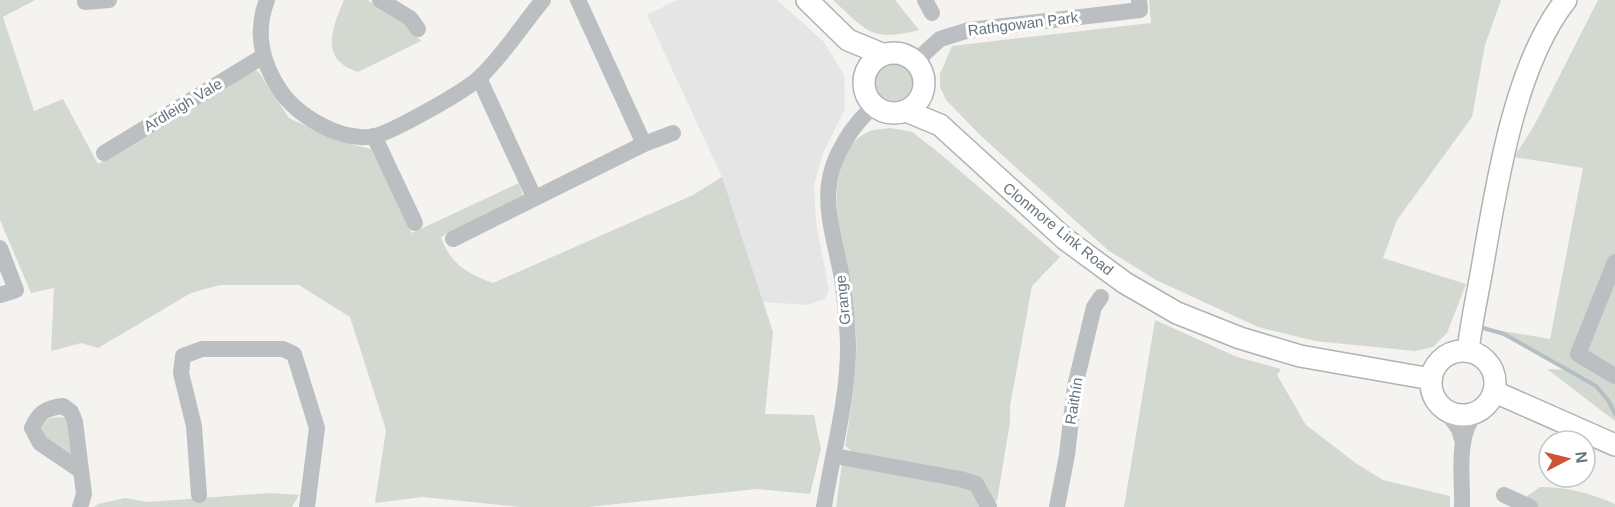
<svg xmlns="http://www.w3.org/2000/svg" width="1615" height="507" font-family="Helvetica,sans-serif">
	<style>
		.built { fill: #e4e5e4 }
		.green { fill: #d3d8d0 }
		.lines { fill: none; stroke-linecap: round; stroke-linejoin: round }
		.stream { stroke: #b4bfc3; stroke-width: 4 }
		.major-casing { stroke: #afb3b6; stroke-width: 24 }
		.minor { stroke: #bbbfc2; stroke-width: 16 }
		.major { stroke: #fff; stroke-width: 21 }
		.labels { text-anchor: middle; stroke-width: 6; stroke-linejoin: round; paint-order: stroke }
		.street-label { font-size: 15px; fill: #66747e; stroke: #fff }
	</style>
	<rect width="100%" height="100%" fill="#f4f3f0"/>
	<polygon class="built" points="677,0 777,0 824,42 844,75 845,109 823,153 814,185 816,222 829,291 824,299 808,305 763,302 722,177 647,15"/>
	<g class="green">
		<path d="M 0,0 L 35,0 L 3,17 L 34,111 L 63,99 L 98,164 L 250,71 L 258,71 L 289,118 L 338,141 L 371,149 L 412,233 L 519,183 L 523,196 L 441,237 C 451,265 467,273 493,283 L 693,195 L 722,177 L 773,332 L 765,414 L 814,415 L 821,449 L 810,494 L 757,489 L 588,507 L 519,507 L 423,497 L 375,503 L 386,430 L 350,317 L 299,285 L 220,285 L 191,293 L 98,348 L 81,343 L 51,351 L 54,288 L 31,293 L 0,220 Z"/>
		<path d="M 344,0 L 367,0 L 401,20 L 421,41 L 358,72 C 319,59 332,29 344,0 Z"/>
		<path d="M 833,0 L 895,0 L 919,30 C 871,42 868,32 833,0 Z"/>
		<polygon points="1149,0 1501,0 1485,45 1472,117 1397,220 1383,258 1466,284 1447,333 1433,347 1415,351 1315,341 1258,327 1156,280 1109,251 981,136 946,100 940,87 940,74 952,46 1151,23"/>
		<polygon points="1598,0 1615,0 1615,421 1547,369 1568,370 1504,334 1480,327 1550,339 1583,168 1514,157 1535,124"/>
		<circle cx="894" cy="83" r="23"/>
		<path d="M 891,128 L 912,132 L 938,152 L 1060,257 L 1032,286 L 1010,406 L 1010,422 L 997,501 L 992,500 L 970,476 L 852,451 L 845,446 C 851,414 858,365 856,333 C 853,283 808,160 868,132 C 874,129 884,129 891,128 Z"/>
		<polygon points="1155,320 1237,357 1281,369 1277,375 1306,425 1357,464 1383,480 1450,496 1450,507 1124,507"/>
		<path d="M 61,417 L 68,420 L 73,454 C 59,453 42,441 41,425 L 50,418 Z"/>
		<polygon points="842,464 970,487 982,507 836,507"/>
		<path d="M 1540,487 C 1567,487 1590,493 1615,504 L 1615,507 L 1516,507 L 1520,501 Z"/>
		<polygon points="271,493 299,495 292,507 94,507 98,504 125,498 148,502"/>
	</g>
	<g class="lines">
		<polyline class="stream" points="1480,327 1504,334 1596,386 1608,400 1615,414"/>
		<defs>
			<g id="major">
				<polyline points="807,0 848,40 882,54"/>
				<circle cx="894" cy="83" r="30"/>
				<polyline points="906,111 940,125 1065,239 1125,283 1177,313 1240,338 1300,356 1431,379"/>
				<circle cx="1463" cy="383" r="32"/>
				<path d="M 1468,351 C 1471,324 1477,297 1482,269 C 1496,188 1514,65 1566,0"/>
				<polyline points="1495,392 1615,445"/>
			</g>
		</defs>
		<use href="#major" class="major-casing"/>
		<g class="minor">
			<path d="M 267,0 C 255,31 261,60 278,87 C 295,115 341,143 375,136 C 394,131 464,92 479,78 C 503,56 522,25 543,0"/>
			<polyline points="380,0 410,18 418,29"/>
			<polyline points="578,0 644,144"/>
			<polyline points="925,0 932,13"/>
			<polyline points="85,2 109,0"/>
			<polyline points="916,61 940,39 969,30 1140,10 1139,0"/>
			<polyline points="479,78 534,197"/>
			<polyline points="374,136 415,223"/>
			<polyline points="104,153 262,57"/>
			<polyline points="453,239 644,144 673,133"/>
			<polyline points="0,248 16,290 0,295"/>
			<polyline points="1615,262 1578,354 1615,376"/>
			<polyline points="1446,411 1459,429 1463,443"/>
			<polyline points="835,456 960,479 976,484 989,507"/>
			<polyline points="199,495 194,426 181,373 183,356 202,349 283,349 294,354 317,428 307,507"/>
			<polyline points="1504,495 1530,507"/>
			<path d="M 80,507 L 84,494 L 75,422 L 71,412 L 63,406 C 46,408 39,412 32,428 L 40,443 L 80,470"/>
			<path d="M 824,507 C 832,454 848,402 848,348 C 848,325 845,302 842,279 C 837,248 825,216 829,184 C 832,156 853,124 874,106"/>
			<polyline points="1057,507 1067,455 1075,386 1094,307 1101,297"/>
			<path d="M 1462,507 C 1463,478 1455,436 1476,413"/>
		</g>
		<use href="#major" class="major"/>
	</g>
	<g class="labels">
		<g class="street-label">
			<text transform="translate(1023 24) rotate(-7)" y="5">Rathgowan Park</text>
			<text transform="translate(183 105) rotate(-31)" y="5">Ardleigh Vale</text>
			<text transform="translate(1058 229) rotate(39)" y="5">Clonmore Link Road</text>
			<text transform="translate(843 300) rotate(-96)" y="5">Grange</text>
			<text transform="translate(1074 401) rotate(-81)" y="5">Raithín</text>
		</g>
	</g>
	<g transform="translate(1567 459) rotate(83)"><circle r="28" fill="#ffffff" stroke="#c2c7cb" stroke-width="1.5"/>
	<path d="M0-4.5L10 22L0 15L-10 22Z" fill="#ce5436"/>
	<text y="-9" font-size="16" font-weight="bold" text-anchor="middle" fill="#66747e">N</text>
	</g>
</svg>
